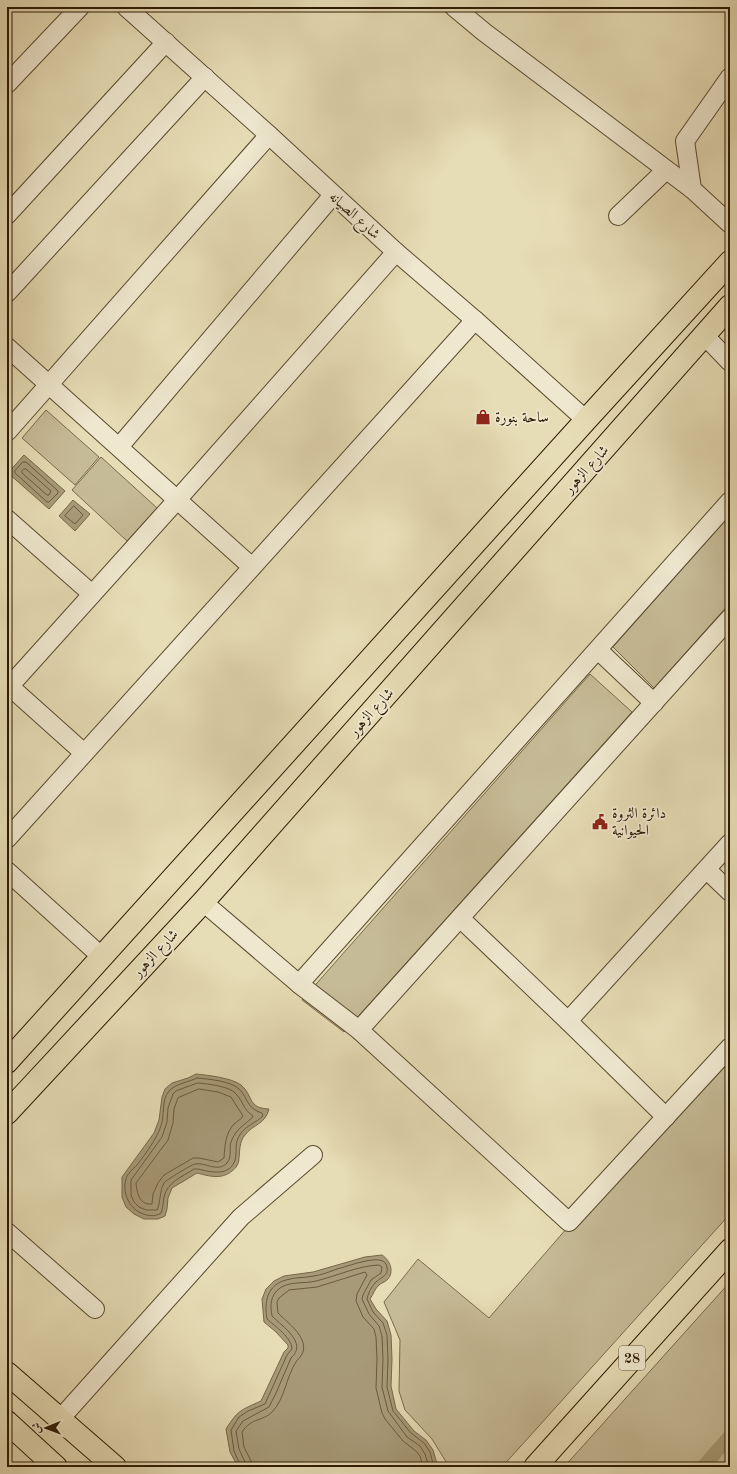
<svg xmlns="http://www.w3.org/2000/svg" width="737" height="1474" font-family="'Old Standard TT',Amiri,serif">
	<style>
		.green { fill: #c6bb97; stroke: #796a4c }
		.water { fill: #a79a78; stroke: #766649 }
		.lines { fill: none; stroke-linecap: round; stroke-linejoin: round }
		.shore { stroke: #6a5a3d; stroke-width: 1 }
		.canal { stroke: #a79a78; stroke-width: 14 }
		.minor-casing { stroke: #5a4a2f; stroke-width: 20 }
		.major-casing { stroke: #2c1902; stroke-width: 24 }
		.highway-casing { stroke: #2c1902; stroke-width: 24 }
		.minor { stroke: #efe8cf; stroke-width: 18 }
		.major { stroke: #e6dcb5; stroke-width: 22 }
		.highway { stroke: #e6dcb5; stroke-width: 22 }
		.labels { text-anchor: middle; stroke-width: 3.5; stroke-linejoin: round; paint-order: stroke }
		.shield { fill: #efe8cf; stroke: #665740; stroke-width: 1 }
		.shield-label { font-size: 14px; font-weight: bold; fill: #2c1902 }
		.street-label { font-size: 15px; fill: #2c1902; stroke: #efe8cf }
		.poi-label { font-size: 15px; fill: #2c1902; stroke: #efe8cf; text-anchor: start }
	</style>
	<rect width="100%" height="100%" fill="#e6dcb5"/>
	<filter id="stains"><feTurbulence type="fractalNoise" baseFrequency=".005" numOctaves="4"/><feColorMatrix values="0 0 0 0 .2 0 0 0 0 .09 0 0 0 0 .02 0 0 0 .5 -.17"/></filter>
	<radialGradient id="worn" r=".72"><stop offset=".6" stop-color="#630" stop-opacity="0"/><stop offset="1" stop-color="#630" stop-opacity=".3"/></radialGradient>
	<g class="green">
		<polygon points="46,410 99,457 75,485 22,438"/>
		<polygon points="101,457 157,508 127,541 72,490"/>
		<polygon points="730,515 730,603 654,688 613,647"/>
		<polygon points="590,674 632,712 344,1032 302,1000"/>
		<polygon points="730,1040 730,1214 502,1467 447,1467 448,1465 432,1439 405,1410 399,1391 400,1340 384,1302 418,1259 489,1318"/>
		<polygon points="730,1282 730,1467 564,1467"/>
	</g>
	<g class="water">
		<polygon points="24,455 65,491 49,509 8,473"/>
		<polygon points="73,500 90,514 75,531 59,516"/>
		<path d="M 196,1074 C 207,1075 232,1078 241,1085 C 254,1096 247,1108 269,1109 C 265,1125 253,1124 245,1135 C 239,1142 240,1150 239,1158 C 239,1164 236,1168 232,1171 C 221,1180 209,1176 197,1173 L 172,1188 L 168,1198 L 167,1209 L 165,1216 L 158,1219 L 144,1219 L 134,1214 L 126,1207 L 122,1197 L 122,1177 L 154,1133 L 159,1120 L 162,1097 L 165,1089 L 172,1083 L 188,1078 Z"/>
		<path d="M 382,1255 C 390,1260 395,1272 387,1280 C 385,1282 381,1283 379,1285 C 375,1288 373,1295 370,1299 L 376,1309 L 387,1321 L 391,1335 L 392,1359 L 391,1386 L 396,1409 L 414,1431 L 426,1440 L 433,1450 L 438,1467 L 238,1467 L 230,1452 L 226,1429 C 238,1410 241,1410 261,1401 L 284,1352 L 288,1348 L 288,1345 L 276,1332 L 264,1322 L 262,1299 L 266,1289 L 274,1281 L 284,1276 L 313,1272 L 365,1257 Z"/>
	</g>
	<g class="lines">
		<g class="shore">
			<polygon points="23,462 26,462 58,491 58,493 49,502 47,502 15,473 15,471"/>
			<polygon points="24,469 26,469 51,491 49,495 47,495 22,473 22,471"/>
			<polygon points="74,506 83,515 75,524 65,516"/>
			<path d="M 197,1078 C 208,1079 231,1081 239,1089 C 249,1099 246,1108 262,1113 L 263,1116 C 257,1122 246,1126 241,1133 C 233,1145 238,1148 235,1160 C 230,1177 210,1172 198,1169 L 194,1169 C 182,1177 167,1182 164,1197 C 163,1203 163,1208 161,1213 C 155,1217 147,1216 141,1213 C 129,1208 122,1192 126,1179 C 127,1174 133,1169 137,1165 C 146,1153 156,1140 161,1126 C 165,1115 161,1100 169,1091 C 175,1084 189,1082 197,1078 Z"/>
			<path d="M 198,1083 C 208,1084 231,1086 237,1095 C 243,1102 244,1110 252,1115 L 253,1117 C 244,1125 235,1130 231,1142 C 229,1149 232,1157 227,1163 C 217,1173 206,1162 195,1164 C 191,1165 166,1180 164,1183 C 159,1192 161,1202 157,1210 L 146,1210 L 139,1207 L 134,1202 L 131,1195 L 131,1180 L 162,1137 L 167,1122 L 168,1108 L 173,1094 L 176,1091 Z"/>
			<path d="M 199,1089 L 218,1092 L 231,1097 L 243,1116 C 241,1120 237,1121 234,1124 C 225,1134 225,1146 224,1158 L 218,1162 L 199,1158 L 193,1158 L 164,1175 L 158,1183 L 153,1194 L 152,1204 C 139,1205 137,1193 136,1183 L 168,1140 L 173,1123 L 174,1109 L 178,1098 Z"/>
			<path d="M 241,1467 L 234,1451 L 231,1430 L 239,1417 L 248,1411 L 265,1404 L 287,1355 L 292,1349 C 292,1338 275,1326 267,1319 C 264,1302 267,1285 286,1280 C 295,1277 305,1278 314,1276 C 321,1275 329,1272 337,1269 C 346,1267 381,1253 386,1264 C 391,1276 380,1277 375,1283 C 371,1287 368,1294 367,1299 L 373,1312 L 383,1323 L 387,1335 L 388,1359 L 387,1387 L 393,1411 L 411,1433 L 424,1443 L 430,1452 L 434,1467"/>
			<path d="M 246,1467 L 245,1462 L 239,1449 L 236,1431 L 243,1421 L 269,1407 L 276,1393 L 291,1358 C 308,1343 283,1327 272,1316 C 270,1306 270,1295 280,1288 C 290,1281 304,1284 316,1281 C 337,1276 357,1266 379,1265 L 382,1267 L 381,1273 L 371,1280 L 363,1295 L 362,1299 L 369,1314 L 379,1326 L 382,1336 L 383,1359 L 382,1387 L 388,1411 L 407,1437 L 420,1446 L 425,1454 L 429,1467"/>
			<path d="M 252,1467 L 251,1461 L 244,1447 L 242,1432 C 252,1417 262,1422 272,1412 C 285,1399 286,1377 296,1362 C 298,1359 301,1357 303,1352 C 304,1349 304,1344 302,1340 C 298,1330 286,1321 278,1313 L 277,1302 L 279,1298 L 289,1290 L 317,1287 L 365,1272 L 367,1275 L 357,1294 L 356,1301 L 363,1317 L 374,1329 L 376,1337 L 377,1359 L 376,1388 L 382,1413 L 385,1419 L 403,1441 L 416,1451 L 420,1456 L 423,1467"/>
		</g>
		<polyline class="canal" points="703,1467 730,1436"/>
		<defs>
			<g id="minor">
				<polyline points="126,7 269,135 396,252 475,320 586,420"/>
				<polyline points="454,7 484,32 692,189 730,224"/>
				<polyline points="7,84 80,7"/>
				<polyline points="692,189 685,141 730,77"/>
				<polyline points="7,215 166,42"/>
				<polyline points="618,216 666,170"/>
				<polyline points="7,293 205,77"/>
				<polyline points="704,335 730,362"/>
				<polyline points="7,347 252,567"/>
				<polyline points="7,432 269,135"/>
				<polyline points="119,447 333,195"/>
				<polyline points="7,519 92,594"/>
				<polyline points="598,650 654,703"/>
				<polyline points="7,684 84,753"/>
				<polyline points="7,689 177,500 396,252"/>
				<polyline points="7,839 475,320"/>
				<polyline points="707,870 730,892"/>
				<polyline points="7,871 102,957"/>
				<polyline points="203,902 299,984 359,1030 569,1222 730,1047"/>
				<polyline points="460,918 568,1021 666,1117"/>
				<polyline points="299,984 730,501"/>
				<polyline points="568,1021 730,843"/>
				<polyline points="359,1030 730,618"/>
				<polyline points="7,1232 95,1309"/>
				<polyline points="60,1419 241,1217 313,1155"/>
			</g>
			<g id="major">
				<polyline points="7,1062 586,420 730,262"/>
				<polyline points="7,1113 203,902 730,306"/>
				<polyline points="7,1373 115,1467"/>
				<polyline points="7,1422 56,1467"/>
			</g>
			<polyline id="highway" points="535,1467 730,1250"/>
		</defs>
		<use href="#minor" class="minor-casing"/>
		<use href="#major" class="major-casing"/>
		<use href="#highway" class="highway-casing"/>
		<use href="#minor" class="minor"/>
		<use href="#major" class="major"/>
		<use href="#highway" class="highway"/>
	</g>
	<defs>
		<symbol id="shop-bare" viewBox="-9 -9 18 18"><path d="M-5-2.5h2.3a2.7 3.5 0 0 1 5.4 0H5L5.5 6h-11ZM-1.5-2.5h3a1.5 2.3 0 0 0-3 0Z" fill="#8f2418" stroke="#efe8cf" stroke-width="2.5" paint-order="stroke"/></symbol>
		<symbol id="civic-bare" viewBox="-9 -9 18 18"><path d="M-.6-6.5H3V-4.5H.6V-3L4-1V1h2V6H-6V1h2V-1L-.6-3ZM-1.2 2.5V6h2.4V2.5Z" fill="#8f2418" stroke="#efe8cf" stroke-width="2.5" paint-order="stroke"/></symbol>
	</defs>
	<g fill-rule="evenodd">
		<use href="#shop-bare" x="472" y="406" width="22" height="22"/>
		<use href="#civic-bare" x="589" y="811" width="22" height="22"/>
	</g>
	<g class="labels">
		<rect class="shield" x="619" y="1346" width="26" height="24" rx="3"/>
		<g class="shield-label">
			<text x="632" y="1363">28</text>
		</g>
		<g class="street-label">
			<text transform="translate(355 215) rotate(42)" y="5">شارع الصيانه</text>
			<text transform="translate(586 469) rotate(-48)" y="5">شارع الزهور</text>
			<text transform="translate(371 712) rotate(-48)" y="5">شارع الزهور</text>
			<text transform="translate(155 953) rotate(-47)" y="5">شارع الزهور</text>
		</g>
		<g class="poi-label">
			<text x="495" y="422">ساحة بنورة</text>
			<text x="612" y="818">دائرة الثروة<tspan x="612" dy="17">الحيوانية</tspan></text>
		</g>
	</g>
	<rect width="737" height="1474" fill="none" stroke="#e6dcb5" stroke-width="24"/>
	<rect x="8" y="8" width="721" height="1458" fill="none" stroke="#2c1902" stroke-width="2"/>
	<rect x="12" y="12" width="713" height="1450" fill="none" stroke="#2c1902"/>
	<g transform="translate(46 1428) rotate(269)" stroke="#efe8cf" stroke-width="3" paint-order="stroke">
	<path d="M0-3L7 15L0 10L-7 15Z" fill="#2c1902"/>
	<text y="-6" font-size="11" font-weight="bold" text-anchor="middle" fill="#2c1902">ش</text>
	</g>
	<rect width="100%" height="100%" filter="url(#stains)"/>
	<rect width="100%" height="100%" fill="url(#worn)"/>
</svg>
